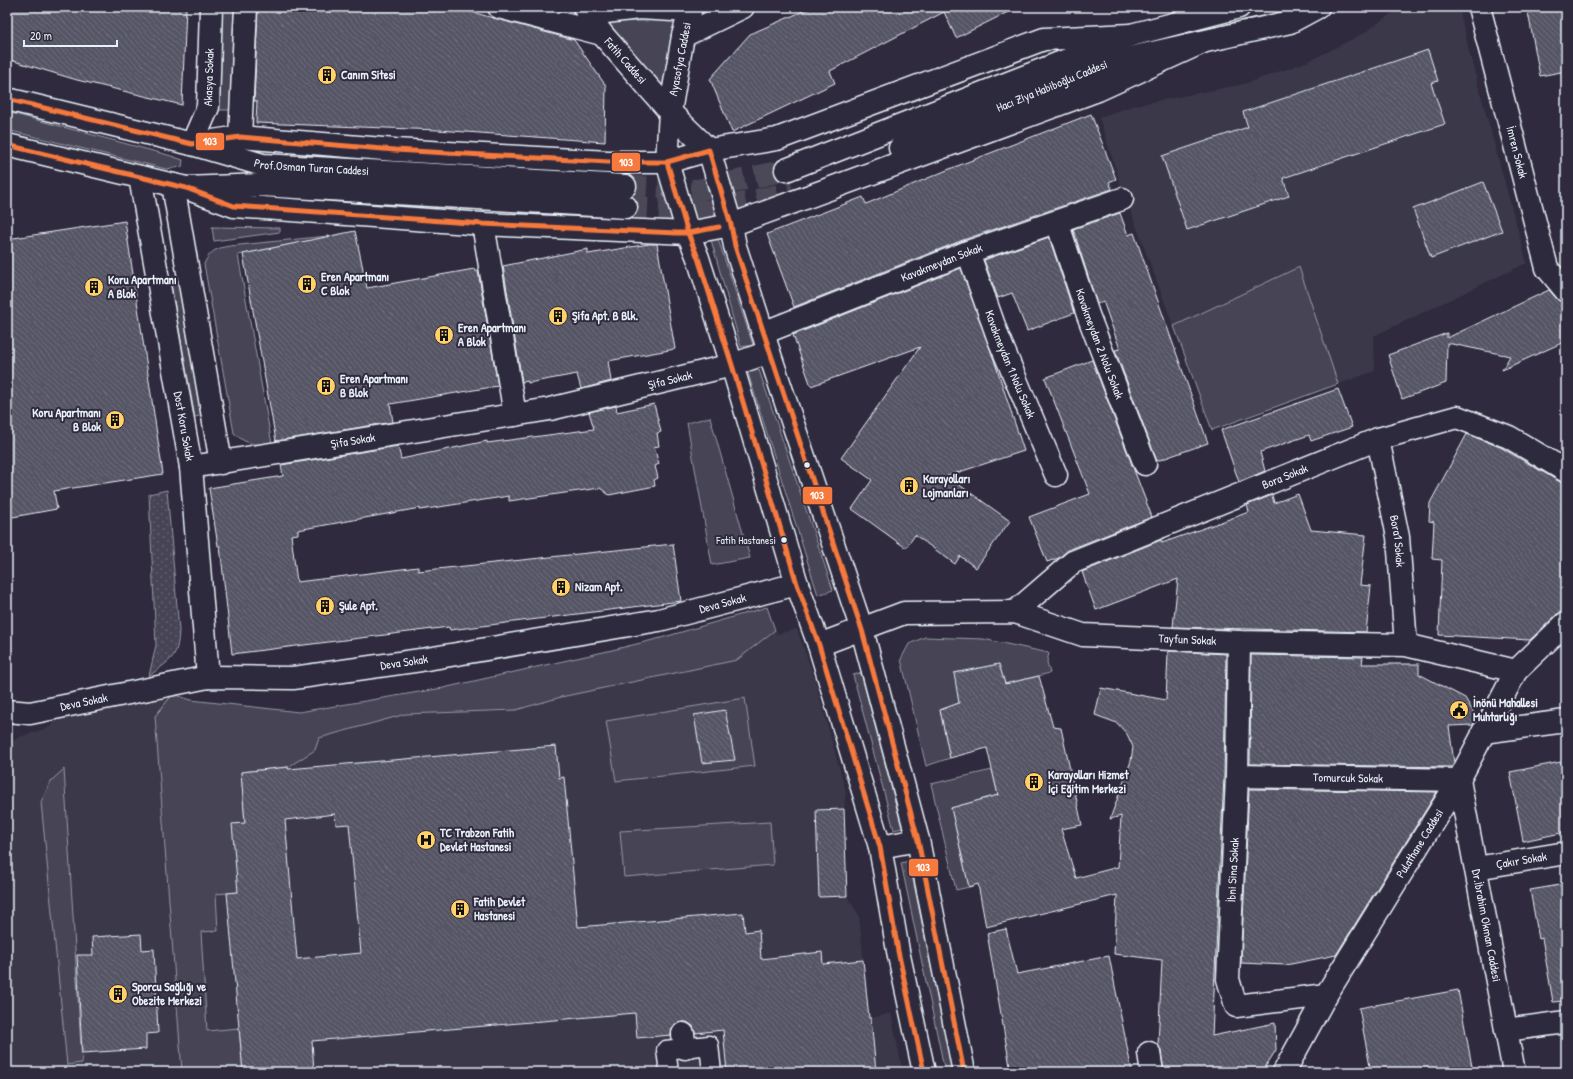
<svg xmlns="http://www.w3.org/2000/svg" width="1573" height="1079" font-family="'Patrick Hand',sans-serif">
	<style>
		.built { fill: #3b3749 }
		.grass { fill: url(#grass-dots); stroke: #979aa6 }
		.green { fill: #464455; stroke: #979aa6 }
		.building { fill: url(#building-back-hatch); stroke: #e8f1f8; fill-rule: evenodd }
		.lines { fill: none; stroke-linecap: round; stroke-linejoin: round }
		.secondary-tunnel { stroke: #4b4859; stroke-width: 22; stroke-dasharray: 22 11; stroke-linecap: butt }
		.lane-casing { stroke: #e8f1f8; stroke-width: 21 }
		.street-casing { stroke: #e8f1f8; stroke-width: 25 }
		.secondary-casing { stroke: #e8f1f8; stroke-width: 25 }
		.lane { stroke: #2f2a3d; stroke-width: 18 }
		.street { stroke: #2f2a3d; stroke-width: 22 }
		.secondary { stroke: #2f2a3d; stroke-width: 22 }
		.bus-1-casing { stroke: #2f2a3d; stroke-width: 8 }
		.bus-1 { stroke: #f6793e; stroke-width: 5 }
		.bus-dot { fill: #e8f1f8; stroke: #2f2a3d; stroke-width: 1.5 }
		.labels { text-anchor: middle; stroke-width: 4; stroke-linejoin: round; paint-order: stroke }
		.bus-label { font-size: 11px; fill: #e8f1f8; stroke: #2f2a3d; text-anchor: end }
		.street-label { font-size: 12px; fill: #e8f1f8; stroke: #2f2a3d }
		.poi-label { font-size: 12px; font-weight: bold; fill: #e8f1f8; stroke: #2f2a3d; text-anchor: start }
		.line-badge { stroke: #2f2a3d; stroke-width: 1.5 }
		.badge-label { font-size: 11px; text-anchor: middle; font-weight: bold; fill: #fff }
	</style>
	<defs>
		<pattern id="grass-dots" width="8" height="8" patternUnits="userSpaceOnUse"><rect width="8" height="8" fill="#464455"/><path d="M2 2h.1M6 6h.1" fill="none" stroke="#615f6e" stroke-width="1.8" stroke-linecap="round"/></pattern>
		<pattern id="building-back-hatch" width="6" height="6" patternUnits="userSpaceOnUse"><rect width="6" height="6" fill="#575565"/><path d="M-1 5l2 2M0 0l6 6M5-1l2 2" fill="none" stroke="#6f6e7c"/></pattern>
	</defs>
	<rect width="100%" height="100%" fill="#2f2a3d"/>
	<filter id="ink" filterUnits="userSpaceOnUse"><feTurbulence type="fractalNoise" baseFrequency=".025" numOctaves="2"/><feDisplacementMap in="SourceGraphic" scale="8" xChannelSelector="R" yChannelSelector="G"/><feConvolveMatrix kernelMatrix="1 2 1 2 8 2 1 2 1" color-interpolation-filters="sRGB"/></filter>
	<g filter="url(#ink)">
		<g class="built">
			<polygon points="1400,7 1459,7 1470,55 1527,263 1374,336 1375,371 1212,430 1119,180 1099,117 1136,105 1244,84 1309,61 1364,33"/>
			<polygon points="767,607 777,634 797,629 815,679 846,792 844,809 847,896 859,915 869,1013 872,1018 891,1013 903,1072 7,1072 7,744 19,737 50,727 54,720 74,712 173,694 191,700 299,712 443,688 661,638"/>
		</g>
		<path class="grass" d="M 167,490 L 179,630 C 178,659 171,659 149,676 L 156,645 L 149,494 Z"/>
		<g class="green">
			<polygon points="221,7 234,7 230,110 217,110"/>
			<polygon points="676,20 667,101 607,22"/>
			<polygon points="7,112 168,155 183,160 182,167 166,169 7,130"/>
			<polygon points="212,227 280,228 280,232 214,241"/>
			<polygon points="716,233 753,345 741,347 710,236"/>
			<path d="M 337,235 L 238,255 L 272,444 C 254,445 247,445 234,433 L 204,264 C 210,251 216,248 230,246 Z"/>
			<polygon points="1299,267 1338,384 1212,430 1174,326"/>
			<polygon points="178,277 204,415 195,417 170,279"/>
			<polygon points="759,370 833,590 818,595 748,373"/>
			<polygon points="710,417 750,558 712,565 687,423"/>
			<polygon points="767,607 775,630 737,660 561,697 516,710 406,714 319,738 315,750 288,767 241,772 245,823 238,892 216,894 218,931 201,932 207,1031 239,1028 243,1072 182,1072 155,716 173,694 191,700 299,712 443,688 608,651 661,638"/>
			<polygon points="925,637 983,639 1049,653 1047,662 1050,673 1005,684 999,664 955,673 959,703 940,710 950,758 926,766 901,659 909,644"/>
			<polygon points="861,673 902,828 894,830 853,675"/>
			<polygon points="745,698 755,766 616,781 606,721"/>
			<polygon points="64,769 82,1063 67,1065 41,802 51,781"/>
			<polygon points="992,770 998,795 951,808 969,887 956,890 931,784"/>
			<polygon points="770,822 773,865 624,877 620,831"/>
			<polygon points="909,861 953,1072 945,1072 901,863"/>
		</g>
		<g class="building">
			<polygon points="7,7 186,7 182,105 77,80 7,59"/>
			<polygon points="258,7 453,7 574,40 606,86 605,142 438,130 256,123 257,101 254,101"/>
			<polygon points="813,7 1018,7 956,38 944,12 830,71 835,83 732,132 710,79 750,34"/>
			<polygon points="1527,7 1566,7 1566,71 1540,76"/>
			<polygon points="1428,50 1438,81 1431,83 1445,124 1283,178 1289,196 1187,230 1162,156 1248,127 1243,112"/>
			<polygon points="1091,114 1116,179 1109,182 1112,189 963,240 794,307 767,234 863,197 866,204 952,168"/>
			<polygon points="1483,182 1502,231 1431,258 1413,209"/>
			<polygon points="1120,213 1128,235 1134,233 1208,443 1157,461 1115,350 1120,349 1103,301 1097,304 1073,229"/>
			<polygon points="125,221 163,474 54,491 57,509 7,518 7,239"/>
			<polygon points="355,231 367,288 474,269 475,271 478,271 498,386 390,404 393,422 276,441 243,254"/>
			<polygon points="1049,237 1074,313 1027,331 1012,293 998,298 984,260"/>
			<polygon points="649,244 657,244 675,349 608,361 611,381 581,389 577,374 528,383 528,381 522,382 503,266 588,249 588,254"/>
			<polygon points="961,268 994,360 1024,451 947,476 1010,521 976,568 960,556 955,564 915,535 906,548 852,509 872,480 841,458 920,347 811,386 793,335"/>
			<polygon points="1549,290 1557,299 1566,303 1566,341 1502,370 1510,356 1447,343 1446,383 1402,399 1388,355 1447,333 1447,338"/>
			<polygon points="1092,360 1152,517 1068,550 1059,558 1047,562 1029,517 1090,494 1045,378"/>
			<polygon points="1338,389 1352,427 1311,441 1309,435 1260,452 1265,471 1239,482 1221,430"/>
			<polygon points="654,404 661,432 657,433 659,446 654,447 659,464 655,466 658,478 654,480 655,486 609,495 600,488 509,501 509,496 420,510 420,508 298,530 298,534 291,535 297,582 418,567 418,571 673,544 681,601 450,630 449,627 232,654 220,546 218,546 209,488 283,476 281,465 398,446 401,459 487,441 487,443 594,429 589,412 616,406 617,412"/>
			<polygon points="1467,434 1500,447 1560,482 1566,483 1566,611 1557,614 1530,640 1439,635 1442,560 1432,559 1434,522 1429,521 1430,503"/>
			<polygon points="1298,494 1311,530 1366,535 1360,585 1371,586 1366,632 1173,627 1178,579 1096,610 1082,572 1161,540 1162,543 1249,512 1247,505 1272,495 1274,503"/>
			<polygon points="1170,651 1226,654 1224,776 1212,1036 1275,1023 1276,1050 1262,1072 1164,1072 1161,1051 1158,1045 1162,960 1114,954 1117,895 986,927 978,884 969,887 951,808 998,795 987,748 950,758 940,710 959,703 954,673 999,664 1005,684 1039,676 1053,727 1061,728 1082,825 1061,829 1076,878 1118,867 1121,816 1110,819 1131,761 1133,747 1127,734 1117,723 1095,715 1101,688 1166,700 1168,653"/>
			<polygon points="1251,655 1363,657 1362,664 1419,664 1419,674 1465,698 1477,718 1473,725 1449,726 1454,763 1452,767 1250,764"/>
			<polygon points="725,710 735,760 702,763 694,715"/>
			<path d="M 556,746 L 559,778 L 564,777 L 578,927 L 743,913 L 745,932 L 759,930 L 761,959 L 822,952 L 823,964 L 863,960 L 869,1018 L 871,1018 L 876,1072 L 727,1072 L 723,1030 L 695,1033 L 693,1026 L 687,1022 L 682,1022 L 675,1024 L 672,1029 L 671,1035 L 637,1038 L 635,1013 L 312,1041 L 314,1072 L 243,1072 L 227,893 L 238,892 L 232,824 L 245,823 L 241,772 L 288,767 L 288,769 ZM 335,814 L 336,825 L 349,824 L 361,953 L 297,959 L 285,820 Z"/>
			<polygon points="1566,761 1566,832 1523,841 1510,772"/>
			<polygon points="1249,789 1437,792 1336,955 1286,965 1241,963"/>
			<polygon points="844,809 847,896 819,897 816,810"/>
			<polygon points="1566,884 1566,1001 1553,1002 1542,938 1539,939 1530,890"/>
			<polygon points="1006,929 1017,974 1109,956 1132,1072 1011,1072 987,933"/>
			<polygon points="141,934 142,950 154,949 158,1033 146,1034 146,1049 82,1053 77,955 93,955 92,937"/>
			<polygon points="1458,990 1473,1072 1371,1072 1359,1008"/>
		</g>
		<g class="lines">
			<g class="secondary-tunnel">
				<polyline points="625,186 698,190 786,170"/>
				<polyline points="626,207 707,211 793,192"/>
			</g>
			<defs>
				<polyline id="lane" points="669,1072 666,1050 709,1045 712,1072"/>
				<g id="street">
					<polyline points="499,7 602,34"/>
					<path id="s1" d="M 1479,7 L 1547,268 L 1566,291"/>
					<polyline points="589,14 639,8 690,11"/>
					<polyline points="683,36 743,7"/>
					<polyline points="240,137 246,7"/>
					<path id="s2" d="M 192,144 L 208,107 L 211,7"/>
					<path id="s3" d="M 140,177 L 191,467 L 208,677"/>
					<polyline points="173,185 221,463"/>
					<path id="s4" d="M 1057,222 L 1088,315 L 1145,464"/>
					<polyline points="483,224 515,415"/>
					<path id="s5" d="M 968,252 L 998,337 L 1056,475"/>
					<path id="s6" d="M 763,333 L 968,252 L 1122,199"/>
					<path id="s7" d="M 1378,439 L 1398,537 L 1406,645"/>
					<path id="s8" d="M 191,467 L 550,409 L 732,365 L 769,352"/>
					<path id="s9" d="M 1015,612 L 1073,562 L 1378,439 L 1457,417 L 1509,437 L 1566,471"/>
					<polyline points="1239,642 1237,776 1228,979 1236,1006 1326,995"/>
					<path id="s10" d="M 819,645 L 904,613 L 1015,612 L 1083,635 L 1239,642 L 1406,645 L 1516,671"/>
					<path id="s11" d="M 7,711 L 30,713 L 208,677 L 293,678 L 421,660 L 659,620 L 797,584"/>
					<polyline points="1483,732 1566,721"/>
					<path id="s12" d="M 1237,776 L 1459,780"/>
					<path id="s13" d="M 1476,868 L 1566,853"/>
					<polyline points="1506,1030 1566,1022"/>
					<polyline points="683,1034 685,1048"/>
					<polyline points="1149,1053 1152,1072"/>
				</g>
				<g id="secondary">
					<path id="s14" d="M 584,7 L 602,34 L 670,112 L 709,150 L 731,225 L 735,246 L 769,352 L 862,630 L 918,840 L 964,1072"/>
					<polyline points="691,7 683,36 670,112 667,162 688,233 698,258 732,365 797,584 819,645 880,847 898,951 924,1072"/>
					<path id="s15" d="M 7,99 L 192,144 L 263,165 L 625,186"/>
					<polyline points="192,144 240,137 395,150 608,162 667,162 709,150 777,139 1044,39 1131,35"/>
					<polyline points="7,145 186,188 262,185 626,207"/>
					<path id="s16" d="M 900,148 L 1108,63 L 1290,22 L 1318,7"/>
					<polyline points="786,170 1131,35 1239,7"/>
					<polyline points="186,188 234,206 483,224 688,233 731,225 1098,90 1203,42"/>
					<path id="s17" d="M 1459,780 L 1514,1072"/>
					<polyline points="880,847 918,840"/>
					<path id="s18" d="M 1284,1072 L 1326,995 L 1459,780 L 1516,671 L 1566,623"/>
				</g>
			</defs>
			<use href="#lane" class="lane-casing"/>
			<use href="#street" class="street-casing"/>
			<use href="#secondary" class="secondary-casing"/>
			<use href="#lane" class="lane"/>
			<use href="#street" class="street"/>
			<use href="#secondary" class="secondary"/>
			<defs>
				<g id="bus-1">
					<polyline points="7,99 192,144 240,137 395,150 608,162 667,162 709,150 731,225 735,246 862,630 918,840 964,1072"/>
					<polyline points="7,145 186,188 234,206 483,224 677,233 688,233 719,227"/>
					<polyline points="667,162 688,233 698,258 732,365 797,584 819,645 880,847 898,951 924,1072"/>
				</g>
			</defs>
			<use href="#bus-1" class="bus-1-casing"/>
			<use href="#bus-1" class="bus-1"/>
		</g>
	</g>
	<defs>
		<symbol id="building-disc" viewBox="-11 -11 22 22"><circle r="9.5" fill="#ffd166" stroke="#2f2a3d"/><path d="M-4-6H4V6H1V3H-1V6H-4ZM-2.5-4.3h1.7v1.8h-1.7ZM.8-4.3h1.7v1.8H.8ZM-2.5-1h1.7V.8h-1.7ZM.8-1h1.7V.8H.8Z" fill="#111"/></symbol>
		<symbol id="civic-disc" viewBox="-11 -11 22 22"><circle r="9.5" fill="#ffd166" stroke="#2f2a3d"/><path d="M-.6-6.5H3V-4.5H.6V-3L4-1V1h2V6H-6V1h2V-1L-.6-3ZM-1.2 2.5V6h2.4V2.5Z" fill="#111"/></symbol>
		<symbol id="hospital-disc" viewBox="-11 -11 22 22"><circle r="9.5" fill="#ffd166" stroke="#2f2a3d"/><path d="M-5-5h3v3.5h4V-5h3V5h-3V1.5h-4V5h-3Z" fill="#111"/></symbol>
	</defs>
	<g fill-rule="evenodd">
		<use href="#building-disc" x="316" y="64" width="22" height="22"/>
		<use href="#building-disc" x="296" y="273" width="22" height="22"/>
		<use href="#building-disc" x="83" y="276" width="22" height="22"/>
		<use href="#building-disc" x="547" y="305" width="22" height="22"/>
		<use href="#building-disc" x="433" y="324" width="22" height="22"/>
		<use href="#building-disc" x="315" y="375" width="22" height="22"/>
		<use href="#building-disc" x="104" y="409" width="22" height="22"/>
		<use href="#building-disc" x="898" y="475" width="22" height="22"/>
		<use href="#building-disc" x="550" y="576" width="22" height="22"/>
		<use href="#building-disc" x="314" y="595" width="22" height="22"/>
		<use href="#civic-disc" x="1448" y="699" width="22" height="22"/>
		<use href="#building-disc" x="1023" y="771" width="22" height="22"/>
		<use href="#hospital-disc" x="415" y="829" width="22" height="22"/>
		<use href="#building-disc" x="449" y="898" width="22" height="22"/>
		<use href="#building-disc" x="107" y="983" width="22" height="22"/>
	</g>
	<g class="bus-dot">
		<circle cx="807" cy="465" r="3.5"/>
		<circle cx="784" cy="540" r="3.5"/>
	</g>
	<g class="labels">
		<g class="bus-label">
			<text x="776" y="544">Fatih Hastanesi</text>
		</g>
		<g class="street-label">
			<text transform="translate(680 59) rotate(-79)" y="4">Ayasofya Caddesi</text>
			<text dy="4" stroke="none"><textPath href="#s14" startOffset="68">Fatih Caddesi</textPath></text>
			<text dy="4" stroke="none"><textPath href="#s2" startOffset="70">Akasya Sokak</textPath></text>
			<text dy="4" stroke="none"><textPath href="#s16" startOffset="164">Hacı Ziya Habiboğlu Caddesi</textPath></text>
			<text dy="4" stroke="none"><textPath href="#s1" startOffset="150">İmren Sokak</textPath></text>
			<text dy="4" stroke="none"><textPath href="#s15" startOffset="313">Prof.Osman Turan Caddesi</textPath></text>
			<text dy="4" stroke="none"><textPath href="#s6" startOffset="192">Kavakmeydan Sokak</textPath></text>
			<text dy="4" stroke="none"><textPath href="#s4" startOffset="129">Kavakmeydan 2 Nolu Sokak</textPath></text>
			<text dy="4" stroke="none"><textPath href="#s5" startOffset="120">Kavakmeydan 1 Nolu Sokak</textPath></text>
			<text dy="4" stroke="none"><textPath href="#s8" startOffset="487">Şifa Sokak</textPath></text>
			<text dy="4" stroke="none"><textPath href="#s3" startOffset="253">Dost Koru Sokak</textPath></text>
			<text dy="4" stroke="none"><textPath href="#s8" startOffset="164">Şifa Sokak</textPath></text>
			<text dy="4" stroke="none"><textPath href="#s9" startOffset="305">Bora Sokak</textPath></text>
			<text dy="4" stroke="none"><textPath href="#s7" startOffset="104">Bora1 Sokak</textPath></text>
			<text dy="4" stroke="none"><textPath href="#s11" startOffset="726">Deva Sokak</textPath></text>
			<text dy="4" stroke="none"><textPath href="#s10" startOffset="378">Tayfun Sokak</textPath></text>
			<text dy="4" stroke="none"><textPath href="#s11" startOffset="402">Deva Sokak</textPath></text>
			<text dy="4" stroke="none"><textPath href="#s11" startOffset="78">Deva Sokak</textPath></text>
			<text dy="4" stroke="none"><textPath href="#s12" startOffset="111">Tomurcuk Sokak</textPath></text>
			<text dy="4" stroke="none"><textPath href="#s18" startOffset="266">Pulathane Caddesi</textPath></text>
			<text dy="4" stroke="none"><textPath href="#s13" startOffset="46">Çakır Sokak</textPath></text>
			<text transform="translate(1233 870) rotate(-87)" y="4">İbni Sina Sokak</text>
			<text dy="4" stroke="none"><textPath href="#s17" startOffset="148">Dr.İbrahim Okman Caddesi</textPath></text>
		</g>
		<g class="poi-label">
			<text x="341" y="79">Canım Sitesi</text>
			<text x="321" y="281">Eren Apartmanı<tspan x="321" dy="14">C Blok</tspan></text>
			<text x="108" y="284">Koru Apartmanı<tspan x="108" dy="14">A Blok</tspan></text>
			<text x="572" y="320">Şifa Apt. B Blk.</text>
			<text x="458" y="332">Eren Apartmanı<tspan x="458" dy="14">A Blok</tspan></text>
			<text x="340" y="383">Eren Apartmanı<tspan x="340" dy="14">B Blok</tspan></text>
			<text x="101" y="417" text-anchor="end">Koru Apartmanı<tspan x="101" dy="14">B Blok</tspan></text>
			<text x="923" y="483">Karayolları<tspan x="923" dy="14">Lojmanları</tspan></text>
			<text x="575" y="591">Nizam Apt.</text>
			<text x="339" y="610">Şule Apt.</text>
			<text x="1473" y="707">İnönü Mahallesi<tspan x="1473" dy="14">Muhtarlığı</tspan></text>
			<text x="1048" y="779">Karayolları Hizmet<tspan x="1048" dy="14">İçi Eğitim Merkezi</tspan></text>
			<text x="440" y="837">TC Trabzon Fatih<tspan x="440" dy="14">Devlet Hastanesi</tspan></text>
			<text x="474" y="906">Fatih Devlet<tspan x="474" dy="14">Hastanesi</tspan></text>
			<text x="132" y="991">Sporcu Sağlığı ve<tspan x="132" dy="14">Obezite Merkezi</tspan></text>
		</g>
	</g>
	<g class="line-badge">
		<rect x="195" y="132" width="30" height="19" rx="4" fill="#f6793e"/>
		<rect x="611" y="152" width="30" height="20" rx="4" fill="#f6793e"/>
		<rect x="802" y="486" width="31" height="19" rx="4" fill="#f6793e"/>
		<rect x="908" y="858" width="31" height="19" rx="4" fill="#f6793e"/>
	</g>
	<g class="badge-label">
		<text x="210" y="145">103</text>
		<text x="626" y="166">103</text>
		<text x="817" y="499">103</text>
		<text x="923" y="871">103</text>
	</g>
	<rect width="1573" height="1079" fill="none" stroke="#2f2a3d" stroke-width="24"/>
	<rect x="12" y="12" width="1549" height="1055" fill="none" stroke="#e8f1f8" stroke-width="1.5" filter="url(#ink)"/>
	<path d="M24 40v6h93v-6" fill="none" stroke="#e8f1f8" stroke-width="2"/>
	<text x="30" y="40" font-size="12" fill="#e8f1f8" stroke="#2f2a3d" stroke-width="3" paint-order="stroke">20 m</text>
</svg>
